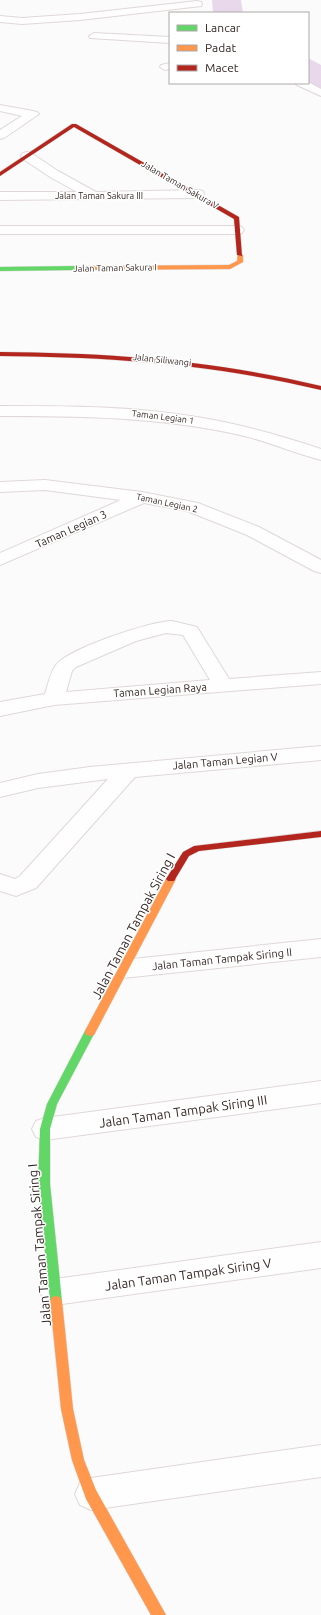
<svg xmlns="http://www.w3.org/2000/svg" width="321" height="1615" font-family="Ubuntu,sans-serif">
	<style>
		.water { fill: #e9d8ec }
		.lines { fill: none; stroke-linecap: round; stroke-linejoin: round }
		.street-casing { stroke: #e0d8d8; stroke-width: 2 }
		.fast-casing { stroke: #e0d8d8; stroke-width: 1 }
		.slow-casing { stroke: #e0d8d8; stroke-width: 1 }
		.jam-casing { stroke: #e0d8d8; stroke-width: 1 }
		.street { fill: #fefefe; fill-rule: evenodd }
		.fast { fill: #63d668; fill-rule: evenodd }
		.slow { fill: #ff974d; fill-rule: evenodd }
		.jam { fill: #b3261e; fill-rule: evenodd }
		.labels { text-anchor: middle; stroke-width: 3; stroke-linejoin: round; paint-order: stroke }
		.far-street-label { font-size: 9px; fill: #352625; stroke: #fff }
		.street-label { font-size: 11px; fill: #352625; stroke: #fff }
		.near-street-label { font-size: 13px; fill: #352625; stroke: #fff }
	</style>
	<rect width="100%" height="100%" fill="#fbfbfb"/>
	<g class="water">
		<polygon points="212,0 241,0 243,13 213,13"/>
		<polygon points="308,58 321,65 321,93 308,83"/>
	</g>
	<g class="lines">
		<defs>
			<g id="street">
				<polygon points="197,1 201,2 202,4 201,6 80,20 22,24 0,22 0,16 22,18 80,14"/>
				<polygon points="94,33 170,37 170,43 90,38 89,36"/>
				<polygon points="170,63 170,69 165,70 160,67 161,65"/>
				<polygon points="308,82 321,89 321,96 297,85 295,83"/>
				<polygon points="0,105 33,111 37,112 39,114 4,138 0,139 0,130 22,116 0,111"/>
				<polygon points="27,152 31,153 58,171 96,192 198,190 203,191 204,194 203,197 198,198 0,200 0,192 77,192 50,177 23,159 21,156 23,153"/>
				<polygon points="0,226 237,226 242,227 244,230 242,233 237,234 0,234"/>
				<path d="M 0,406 C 68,406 137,406 203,418 C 244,425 282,436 321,449 L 321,460 C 293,453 267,441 240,435 C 161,417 80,416 0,416 Z"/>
				<polygon points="45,480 142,492 198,503 259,527 321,560 321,573 314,571 247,535 187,511 144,503 0,565 0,553 121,500 45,490 0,492 0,482"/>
				<path d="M 172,621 L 197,627 L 229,679 L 321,672 L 321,684 L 54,705 L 0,716 L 0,702 L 45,694 C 48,685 50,673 56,665 C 68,649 150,621 172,621 ZM 166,633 L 183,635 L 210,680 L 66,692 L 72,671 L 76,667 L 136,641 Z"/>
				<polygon points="321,746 321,760 135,777 36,888 16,896 0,891 0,874 15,879 20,876 108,779 38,788 0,797 0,783 38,774 90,767"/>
				<polygon points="321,939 321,957 123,978 114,976 111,969 114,962 123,960"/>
				<polygon points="321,1081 321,1103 45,1140 36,1137 32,1129 36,1121 45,1118"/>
				<polygon points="321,1242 321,1268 55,1305 45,1301 40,1292 45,1283 55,1279"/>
				<polygon points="321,1445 321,1477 91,1510 80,1505 75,1494 80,1483 91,1478"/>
			</g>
			<g id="fast">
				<polygon points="0,267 77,266 80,268 77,270 0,271"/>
				<polygon points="90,1028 94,1029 95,1032 57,1104 50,1129 50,1184 62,1301 60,1305 56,1306 52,1305 50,1301 38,1184 40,1129 47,1104 86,1029"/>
			</g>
			<g id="slow">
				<polygon points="238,254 243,255 243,262 230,269 77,270 74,268 77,266 229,265 237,261"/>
				<polygon points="171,876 174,877 176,879 94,1035 90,1036 86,1035 85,1032 86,1029 166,879 168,877"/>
				<polygon points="56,1296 60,1297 62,1301 73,1409 84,1460 96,1490 166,1615 151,1615 86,1499 72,1460 61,1409 50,1301 52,1297"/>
			</g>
			<g id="jam">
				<polygon points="72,124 76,124 239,217 242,256 237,255 234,219 74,127 0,176 0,172"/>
				<path d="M 0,352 C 111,353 212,360 321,386 L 321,390 C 212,364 111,357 0,356 Z"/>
				<polygon points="321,831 321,837 199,851 189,856 174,881 168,881 166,879 183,852 194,846"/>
			</g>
		</defs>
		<use href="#street" class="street-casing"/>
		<use href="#fast" class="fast-casing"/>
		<use href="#slow" class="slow-casing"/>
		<use href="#jam" class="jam-casing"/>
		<use href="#street" class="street"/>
		<use href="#fast" class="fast"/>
		<use href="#slow" class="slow"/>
		<use href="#jam" class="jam"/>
	</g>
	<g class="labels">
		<g class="far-street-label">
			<text transform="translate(180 185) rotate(30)" y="3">Jalan Taman Sakura V</text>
			<text x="99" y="199">Jalan Taman Sakura III</text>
			<text transform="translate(115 268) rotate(-1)" y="3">Jalan Taman Sakura I</text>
			<text transform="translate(162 360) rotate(6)" y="3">Jalan Siliwangi</text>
			<text transform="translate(163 417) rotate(7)" y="3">Taman Legian 1</text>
			<text transform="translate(167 503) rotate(12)" y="3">Taman Legian 2</text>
		</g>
		<g class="street-label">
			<text transform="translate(71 529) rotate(-24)" y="4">Taman Legian 3</text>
			<text transform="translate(160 690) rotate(-4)" y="4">Taman Legian Raya</text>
			<text transform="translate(225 761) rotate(-5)" y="4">Jalan Taman Legian V</text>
			<text transform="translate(222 959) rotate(-6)" y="4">Jalan Taman Tampak Siring II</text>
		</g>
		<g class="near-street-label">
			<text transform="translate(133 926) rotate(-62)" y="5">Jalan Taman Tampak Siring I</text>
			<text transform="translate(183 1111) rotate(-8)" y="5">Jalan Taman Tampak Siring III</text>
			<text transform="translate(39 1245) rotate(-95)" y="5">Jalan Taman Tampak Siring I</text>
			<text transform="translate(188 1274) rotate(-8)" y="5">Jalan Taman Tampak Siring V</text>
		</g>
	</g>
	<rect x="169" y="12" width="140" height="72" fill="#ffffff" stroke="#aea8a8"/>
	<rect x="177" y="25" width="20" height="6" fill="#63d668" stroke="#aea8a8"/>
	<text x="205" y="32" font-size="12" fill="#352625">Lancar</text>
	<rect x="177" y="45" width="20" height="6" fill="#ff974d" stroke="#aea8a8"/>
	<text x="205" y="52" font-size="12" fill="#352625">Padat</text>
	<rect x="177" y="65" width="20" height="6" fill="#b3261e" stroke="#aea8a8"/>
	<text x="205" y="72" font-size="12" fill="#352625">Macet</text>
</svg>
